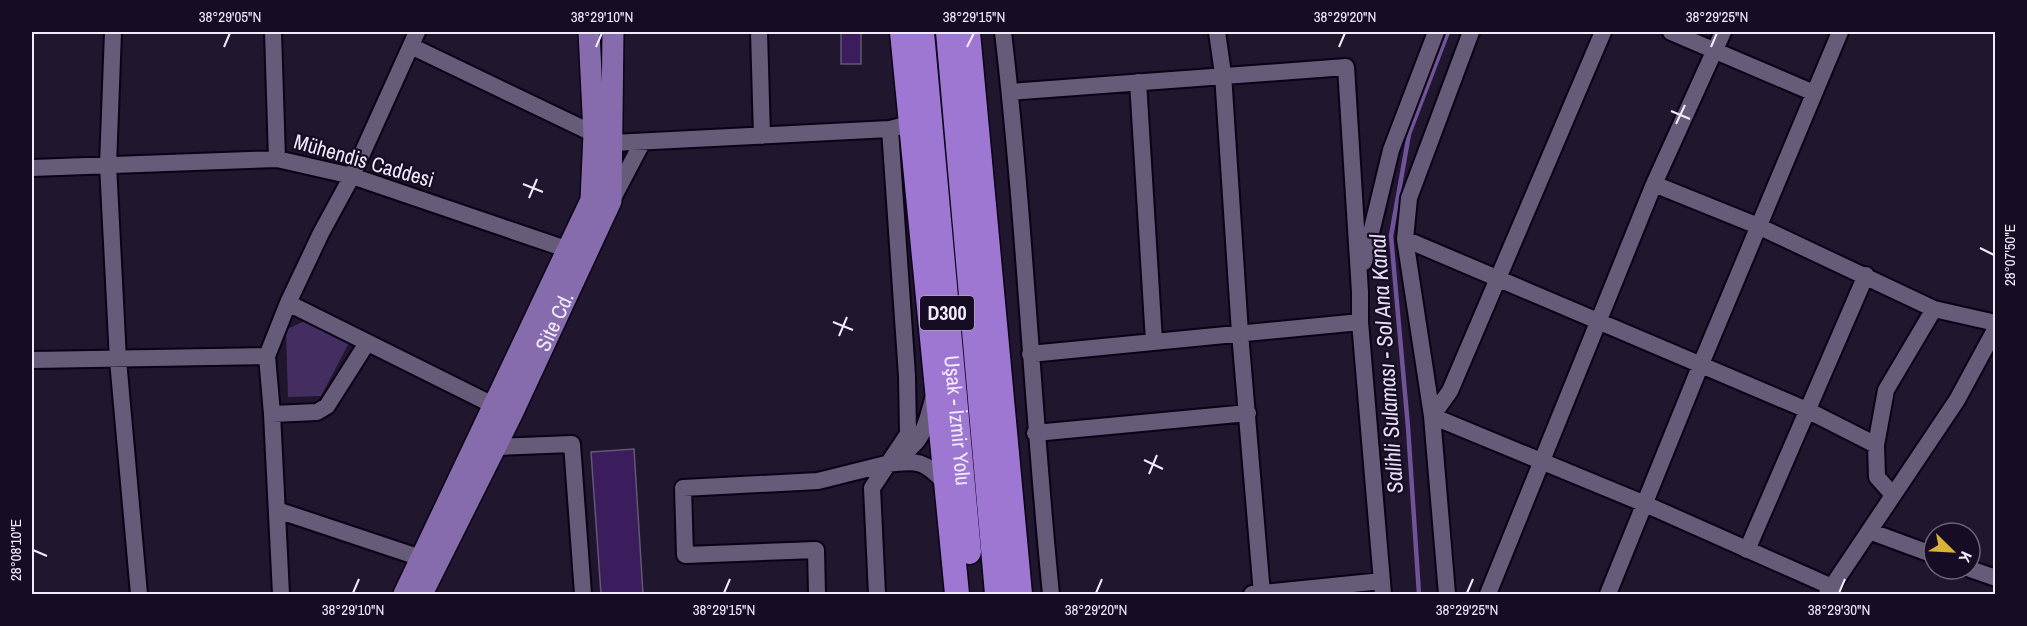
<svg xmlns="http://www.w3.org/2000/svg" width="2027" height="626" font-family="'Archivo Narrow',sans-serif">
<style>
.green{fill:#442e61}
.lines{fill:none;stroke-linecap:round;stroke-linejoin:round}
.stream{stroke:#705399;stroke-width:4.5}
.building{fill:#3b1d5d;stroke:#625774;stroke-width:1.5}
.minor-casing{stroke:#0a0215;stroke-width:20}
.major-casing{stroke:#0a0215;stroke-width:24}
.highway-casing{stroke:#0a0215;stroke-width:27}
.minor{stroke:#665b78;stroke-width:16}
.major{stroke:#876cad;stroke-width:21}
.highway{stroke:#9d77d1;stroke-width:24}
.ticks{fill:none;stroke:#f1ebfc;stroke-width:2}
.labels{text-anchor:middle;stroke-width:4.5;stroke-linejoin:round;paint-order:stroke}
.shield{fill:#160c24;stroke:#afa8bb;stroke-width:1.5}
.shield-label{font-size:20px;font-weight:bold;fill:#f1ebfc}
.street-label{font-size:21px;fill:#f1ebfc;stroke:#160c24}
.water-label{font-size:22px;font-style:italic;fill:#e7e0f4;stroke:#160c24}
.neatline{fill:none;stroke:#f1ebfc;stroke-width:2}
.ticks-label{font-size:15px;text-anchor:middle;fill:#f1ebfc}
</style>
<rect width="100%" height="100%" fill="#20162e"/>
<!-- green -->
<path class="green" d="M304 321 349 343 321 396 288 397 286 330Z"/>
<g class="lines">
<!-- stream -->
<path class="stream" d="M1419 594 1408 427 1391 236 1409 134 1448 32"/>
</g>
<!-- building -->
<path class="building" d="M841 32H861V64H841Z
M634 449 643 594H601L591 452Z"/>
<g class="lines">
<!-- minor casing -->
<g class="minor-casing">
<path id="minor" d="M113 32 108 165 118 360 139 594
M273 32 277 159
M759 32 762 136
M1003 32C1025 219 1032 407 1051 594
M1217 32 1223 74 1240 333 1262 594
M1603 32 1450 391 1432 416 1645 504 1832 587
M1671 32 1814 93
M411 46 613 143 890 129 909 124
M1138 82 1154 341
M1010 92 1346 67 1360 292V322L1383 594
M32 168 277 159 352 176 569 250
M1654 184 1758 226 1934 309 1996 323
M612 200 642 143
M1405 239 1807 410 1876 445
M1364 262 1391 150 1436 32
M288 303 503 410
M1030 354 1360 322
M32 360 267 356
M933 399C923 436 921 445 886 464 918 460 924 460 946 484
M272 414 317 412 327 406 367 343
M1035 433 1248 413
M496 447 572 444 583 594
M1893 495 1877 477 1876 445 1886 390 1934 309
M277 510 421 558
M1869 531 1934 555
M1747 550 1866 275
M1970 569 1996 578
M281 594 272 414 267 356 288 303 321 233 352 176 417 32
M817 594 816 550 685 555 683 488 818 481 886 464
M877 594 872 488 908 434 907 376 890 129
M1252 594 1382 581
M1447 594 1432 416 1405 239 1409 198 1471 32
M1488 594 1654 184 1723 32
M1608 594 1701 364 1840 32
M1827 594 1957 400 1996 328"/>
</g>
<!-- major casing -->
<g class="major-casing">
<g id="major">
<path d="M404 594 591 200 594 134 589 32"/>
<path id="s1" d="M422 594 512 414 611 201 613 32"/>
</g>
</g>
<!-- highway casing -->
<g class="highway-casing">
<g id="highway">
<path d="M902 32 957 594"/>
<path id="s2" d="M922 32 969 552"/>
<path d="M948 32 997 594"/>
<path d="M968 32 1020 594"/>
</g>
</g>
<!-- minor -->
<use href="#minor" class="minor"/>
<!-- major -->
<use href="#major" class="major"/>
<!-- highway -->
<use href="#highway" class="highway"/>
</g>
<!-- ticks -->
<path class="ticks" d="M224 47 230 33M596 47 602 33M967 47 974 33M1339 47 1345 33M1711 47 1717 33M1671 111 1690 119M1676 124 1685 105M523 184 543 192M529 198 537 179M1980 248 1994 255M833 322 853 330M839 336 847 317M1144 460 1163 469M1149 474 1157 455M33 550 47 556M353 593 359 579M724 593 730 579M1096 593 1102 579M1467 593 1473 579M1839 593 1845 579"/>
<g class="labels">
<!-- shield labels -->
<rect class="shield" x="920" y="296" width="54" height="34" rx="4.5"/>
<g class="shield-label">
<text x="947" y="320">D300</text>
</g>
<!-- street labels -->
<g class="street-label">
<text transform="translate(364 161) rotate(16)" y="7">Mühendis Caddesi</text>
<text dy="7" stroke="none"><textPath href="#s1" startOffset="303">Site Cd.</textPath></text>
<text dy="7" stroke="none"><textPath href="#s2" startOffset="390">Uşak - İzmir Yolu</textPath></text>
</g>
<!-- water labels -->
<g class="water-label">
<text transform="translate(1386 364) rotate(-94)" y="8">Salihli Sulaması - Sol Ana Kanal</text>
</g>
</g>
<!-- border -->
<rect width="2027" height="626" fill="none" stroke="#160c24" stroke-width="66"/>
<!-- north arrow -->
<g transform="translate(1952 551) rotate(114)"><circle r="28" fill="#160c24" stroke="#6e657a" stroke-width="1.5"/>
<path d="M0-4.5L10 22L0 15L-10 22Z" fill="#d9b434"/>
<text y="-9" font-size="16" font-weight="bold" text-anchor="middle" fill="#f1ebfc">K</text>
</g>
<rect x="33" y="33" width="1961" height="560" class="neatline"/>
<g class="ticks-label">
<text x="230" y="22">38°29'05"N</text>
<text x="602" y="22">38°29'10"N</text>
<text x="974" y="22">38°29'15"N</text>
<text x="1345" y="22">38°29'20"N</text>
<text x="1717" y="22">38°29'25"N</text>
<text transform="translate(2010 255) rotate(-90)" y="5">28°07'50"E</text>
<text transform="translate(16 550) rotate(-90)" y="5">28°08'10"E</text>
<text x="353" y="615">38°29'10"N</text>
<text x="724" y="615">38°29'15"N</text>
<text x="1096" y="615">38°29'20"N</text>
<text x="1467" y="615">38°29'25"N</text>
<text x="1839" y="615">38°29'30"N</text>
</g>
</svg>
